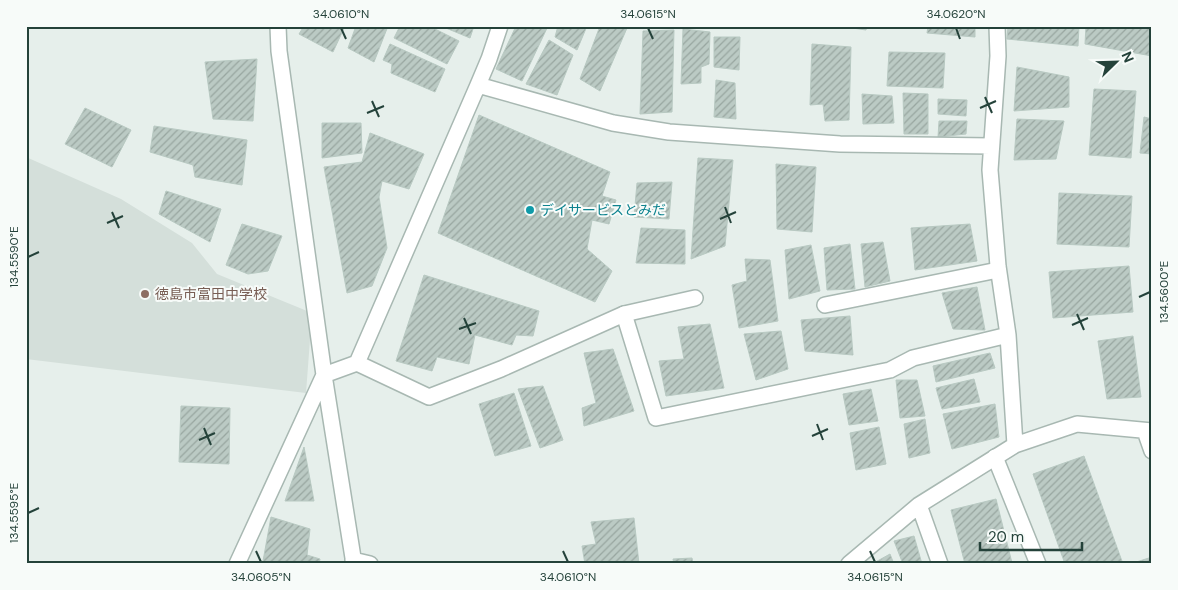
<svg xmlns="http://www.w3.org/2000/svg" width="1178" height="590" font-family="'DM Sans','Noto Sans JP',sans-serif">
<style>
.built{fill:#d4dfda}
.building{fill:url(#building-hatch);stroke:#b8c9c2}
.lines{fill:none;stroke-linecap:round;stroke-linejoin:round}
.lane-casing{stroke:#a8b8b2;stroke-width:18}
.street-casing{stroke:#a8b8b2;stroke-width:18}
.lane{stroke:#fff;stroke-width:15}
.street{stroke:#fff;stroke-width:15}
.ticks{fill:none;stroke:#24423a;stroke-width:2}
.culture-dot{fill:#0f9aa8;stroke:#f7fbf9;stroke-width:2}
.education-dot{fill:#8d6e63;stroke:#f7fbf9;stroke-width:2}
.labels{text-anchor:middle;stroke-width:4;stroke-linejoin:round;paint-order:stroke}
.culture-label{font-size:14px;fill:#0d838f;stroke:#f7fbf9;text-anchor:start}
.education-label{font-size:14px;fill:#785e54;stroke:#f7fbf9;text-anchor:start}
.neatline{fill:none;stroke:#24423a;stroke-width:2}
.ticks-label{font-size:12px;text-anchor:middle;fill:#24423a}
</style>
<defs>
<pattern id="building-hatch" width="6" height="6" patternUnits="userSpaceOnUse" patternTransform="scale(1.25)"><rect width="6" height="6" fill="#bbcac4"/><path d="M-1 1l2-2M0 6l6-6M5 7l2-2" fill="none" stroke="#98a6a0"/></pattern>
</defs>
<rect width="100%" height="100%" fill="#e6efeb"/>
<!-- built -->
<path class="built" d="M26 157 121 199 192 243 217 274 312 313 306 393 26 359Z"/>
<!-- building -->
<path class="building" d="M304 26H345L333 52 299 34Z
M356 26H388L374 62 348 48Z
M400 26 410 27V26H429L459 41 447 64 394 38Z
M441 26H474L470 38Z
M516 26H548L522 81 496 69Z
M558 26H587L577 50 555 37Z
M600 26H623L627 28 600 91 580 79Z
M839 26H867L866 30Z
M928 26H975V37L927 33Z
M1008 26H1079L1078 46 1007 39Z
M1086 26H1152V56L1085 44Z
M683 29 710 32 709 64 701 67V83L681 84Z
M674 30 672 112 640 114 643 31Z
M714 37H740L739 70 714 67Z
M549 40 573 55 557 95 526 84Z
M390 44 445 69 435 92 391 73 392 64 383 60Z
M812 44 851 47 849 120 825 121 823 104 810 105Z
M889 52 945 53 943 88 887 86Z
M257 59 253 121 213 119 205 62Z
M1017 67 1069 77V107L1014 111Z
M716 80 735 83 736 119 714 117Z
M1094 89 1136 91 1131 158 1089 155Z
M903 93 928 94V134H904Z
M862 94 892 96 894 123 863 124Z
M938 99 967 100 966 116 938 114Z
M85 108 131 130 112 167 65 144Z
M479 115 610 172 602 196 616 200 609 224 592 220 587 249 612 271 595 302 438 233Z
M1144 117 1152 119V154L1140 153Z
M1017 119 1064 121 1056 159 1014 160Z
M939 121H967L966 134 938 137Z
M322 123H361L362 153 322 158Z
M154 126 247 140 242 185 195 177 193 165 150 152Z
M370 133 424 154 409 189 382 181 379 197 387 248 372 286 347 293 324 167 362 162Z
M698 158 733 160 725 246 691 259Z
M776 164 816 167 812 232 777 229Z
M672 182 669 219 634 217 637 183Z
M166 191 221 209 210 242 159 214Z
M1059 193 1132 196 1129 247 1057 244Z
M242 224 282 236 268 271 248 274 226 265Z
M970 224 977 261 915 270 911 228Z
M641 228 685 230V264L636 263Z
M883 242 890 281 865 287 861 244Z
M850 244 855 289 827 290 824 248Z
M811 245 820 291 789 299 785 250Z
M745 259 770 260 778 321 739 328 732 285 747 281Z
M1129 266 1133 312 1053 318 1049 272Z
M424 275 539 311 533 336 516 335 512 345 475 335 469 364 437 357 432 371 396 361Z
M977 287 985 330 953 329 942 293Z
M850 316 853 355 805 351 801 320Z
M710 324 724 388 666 396 659 361 684 359 678 327Z
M781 331 788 369 756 380 744 334Z
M1133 336 1141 397 1107 399 1098 341Z
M613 349 634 411 584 426 582 408 596 403 584 353Z
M990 353 995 368 936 382 933 366Z
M974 379 980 402 942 409 936 388Z
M896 380H917L925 416 900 418Z
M543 386 563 440 540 448 518 389Z
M871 389 878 421 849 425 843 394Z
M514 393 531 446 495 456 479 404Z
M995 404 999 437 952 449 943 414Z
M181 406 230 408 229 464 179 462Z
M925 419 930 453 909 458 904 424Z
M879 427 886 464 856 470 850 433Z
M304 447 314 501H285Z
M1084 456 1123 564H1065L1033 474Z
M996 499 1012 563 1007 564H965L951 510Z
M271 517 310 529 307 555 320 559 319 564H270L263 561Z
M634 518 639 564H585L582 546 596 544 591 522Z
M914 536 922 564H903L894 541Z
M890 554 894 564H872Z
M1152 557V564H1130Z
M692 558 693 564H674L673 559Z"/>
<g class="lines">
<!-- lane casing -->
<g class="lane-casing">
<path id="lane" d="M825 305 998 270
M624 314 695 298
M995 457 1038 564"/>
</g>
<!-- street casing -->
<g class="street-casing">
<path id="street" d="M278 26 279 51 324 375 354 564
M997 26 998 56 990 170 998 266 1008 335 1015 445
M478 85 613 123 669 132 840 144 991 146
M357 363 429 397 501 369 624 314 656 418 890 370 913 358 1008 335
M1145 431 1152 451
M919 505 940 564
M353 560 370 564
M237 564 324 375 357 363 478 85 489 59 500 26
M849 564 919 505 1015 445 1077 424 1152 431"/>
</g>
<!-- lane -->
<use href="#lane" class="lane"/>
<!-- street -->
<use href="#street" class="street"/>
</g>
<!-- ticks -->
<path class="ticks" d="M341 28 346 39M648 28 653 39M956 28 960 39M985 97 992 113M372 101 379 117M980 108 996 101M367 113 384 106M725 207 731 223M112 212 119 228M720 219 736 212M107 223 123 216M28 257 39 252M1139 297 1150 292M1077 314 1084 330M464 318 471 334M1072 325 1088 318M459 329 476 323M817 424 823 440M204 428 211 445M812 436 828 429M199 440 215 433M28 513 39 508M256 551 261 562M563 551 568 562M870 551 875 562"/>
<!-- markers -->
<circle class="culture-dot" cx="530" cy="210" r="5"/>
<circle class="education-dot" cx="145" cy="294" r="5"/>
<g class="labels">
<!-- culture labels -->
<g class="culture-label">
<text x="540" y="215">デイサービスとみだ</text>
</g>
<!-- education labels -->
<g class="education-label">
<text x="155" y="299">徳島市富田中学校</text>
</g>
</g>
<!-- border -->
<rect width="1178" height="590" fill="none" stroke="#f7fbf9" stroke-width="55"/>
<!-- north arrow -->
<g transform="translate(1116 62) rotate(67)" stroke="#f7fbf9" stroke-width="4" paint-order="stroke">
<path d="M0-4L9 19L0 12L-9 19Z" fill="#24423a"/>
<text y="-8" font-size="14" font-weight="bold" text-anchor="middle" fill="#24423a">N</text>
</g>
<!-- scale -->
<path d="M980 542v8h102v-8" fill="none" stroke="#24423a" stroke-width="2.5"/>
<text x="988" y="542" font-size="15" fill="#24423a" stroke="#f7fbf9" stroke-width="4" paint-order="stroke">20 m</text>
<rect x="28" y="28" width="1122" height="534" class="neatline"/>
<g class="ticks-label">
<text x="341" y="18">34.0610°N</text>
<text x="648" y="18">34.0615°N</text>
<text x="956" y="18">34.0620°N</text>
<text transform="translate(14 257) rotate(-90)" y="4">134.5590°E</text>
<text transform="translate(1164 292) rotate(-90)" y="4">134.5600°E</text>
<text transform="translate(14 513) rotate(-90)" y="4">134.5595°E</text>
<text x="261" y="581">34.0605°N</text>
<text x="568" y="581">34.0610°N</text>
<text x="875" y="581">34.0615°N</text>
</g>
</svg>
